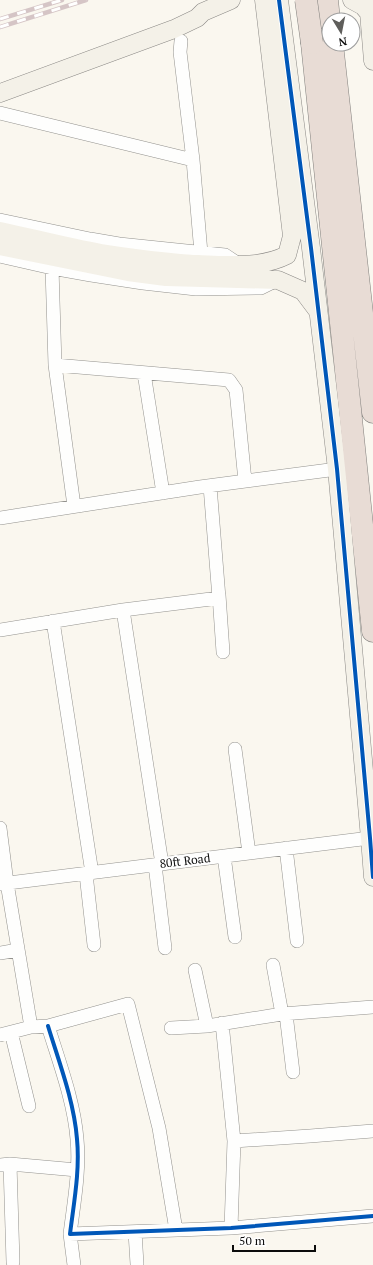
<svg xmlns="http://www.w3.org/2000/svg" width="373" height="1265" font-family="'PT Serif',serif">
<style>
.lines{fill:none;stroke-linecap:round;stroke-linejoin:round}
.street-casing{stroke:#93928e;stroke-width:14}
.secondary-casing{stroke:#8a8885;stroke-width:19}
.highway-casing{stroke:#807f7c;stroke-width:23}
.street{stroke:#fefefd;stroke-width:13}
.secondary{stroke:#f4f1e8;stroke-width:18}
.highway{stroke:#e8dcd5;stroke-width:22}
.rail-casing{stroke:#d5c5c6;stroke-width:4.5}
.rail{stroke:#fff;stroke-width:3;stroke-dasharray:9;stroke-linecap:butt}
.highway-bridge-casing{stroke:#807f7c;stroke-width:23;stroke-linecap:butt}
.highway-bridge{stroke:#e8dcd5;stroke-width:22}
.cycleway-casing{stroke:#fff;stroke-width:6}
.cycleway{stroke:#0057b8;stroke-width:4}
.labels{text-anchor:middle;stroke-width:4;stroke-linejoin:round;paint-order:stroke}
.street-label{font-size:12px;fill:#0c0c0c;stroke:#fff}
</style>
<rect width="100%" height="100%" fill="#faf7ef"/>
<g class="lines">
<!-- street casing -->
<g class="street-casing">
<path id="street" d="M181 41 180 52 193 160 201 253
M0 113 193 160
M0 220 90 239 119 244 225 255 240 265
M0 256 52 268 91 275 143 283 196 289 261 288 271 283
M52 268 55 365 74 506
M55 365 229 380 236 390 245 481
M144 373 163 493
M0 518 200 487 337 469
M219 595 223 652
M123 610 162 864
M53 621 92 873
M0 630 123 610 219 598 210 486
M235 749 249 853
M0 828 7 883 31 1027
M286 848 297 941
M224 856 235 937
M155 865 165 948
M86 874 94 945
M0 884 370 838
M0 953 18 950
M273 965 282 1014
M195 970 207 1026
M286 1014 293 1072
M222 1023 234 1141 231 1228
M48 1026C59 1062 74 1101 77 1139 80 1170 74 1202 70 1234L231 1228 373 1216
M171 1028 207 1026 282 1014 373 1007
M11 1032 29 1106
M0 1035 31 1027 48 1026 128 1004 159 1128 176 1230
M234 1141 310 1136 373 1131
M10 1164 13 1262
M0 1165 10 1164 77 1170
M135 1232 137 1264
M70 1234 74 1265"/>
</g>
<!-- secondary casing -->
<g class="secondary-casing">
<path id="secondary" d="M279 0 311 248 337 469 370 838 373 877
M352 0 363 6 369 13
M368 0 373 61
M0 93 174 29 197 18 203 12 231 0
M0 231C33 238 67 247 101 253 140 259 179 264 219 265 241 265 266 266 287 255L292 236 264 0
M0 246 128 272 166 277 278 280 303 291 318 311"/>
</g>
<!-- highway casing -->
<g class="highway-casing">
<path id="highway" d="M327 0 329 20
M312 43 373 631
M332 44 373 412"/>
</g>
<!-- street -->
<use href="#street" class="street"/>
<!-- secondary -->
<use href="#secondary" class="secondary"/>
<!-- highway -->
<use href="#highway" class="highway"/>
<!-- rail casing -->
<g class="rail-casing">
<path id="rail" d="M0 19 62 0
M0 27 86 0"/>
</g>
<!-- rail -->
<use href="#rail" class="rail"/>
<!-- highway-bridge casing -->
<g class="highway-bridge-casing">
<path id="highway-bridge" d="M306 0 312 43"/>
</g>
<!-- highway-bridge -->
<use href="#highway-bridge" class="highway-bridge"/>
<!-- cycleway casing -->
<g class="cycleway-casing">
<path id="cycleway" d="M279 0 311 248 337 469 370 838 373 877
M48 1026C59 1062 74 1101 77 1139 80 1170 74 1202 70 1234L231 1228 373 1216"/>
</g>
<!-- cycleway -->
<use href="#cycleway" class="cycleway"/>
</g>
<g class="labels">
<!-- street labels -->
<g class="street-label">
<text transform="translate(185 861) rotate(-7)" y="4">80ft Road</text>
</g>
</g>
<!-- north arrow -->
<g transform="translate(341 32) rotate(170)"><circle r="19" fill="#ffffff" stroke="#9e9e9e"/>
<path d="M0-3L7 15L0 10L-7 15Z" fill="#5f5e5b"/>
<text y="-6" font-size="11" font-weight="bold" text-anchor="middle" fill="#0c0c0c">N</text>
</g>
<!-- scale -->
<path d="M233 1245v6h82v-6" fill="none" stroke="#0c0c0c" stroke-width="2"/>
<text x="239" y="1245" font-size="12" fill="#0c0c0c" stroke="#ffffff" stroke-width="3" paint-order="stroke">50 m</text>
</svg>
